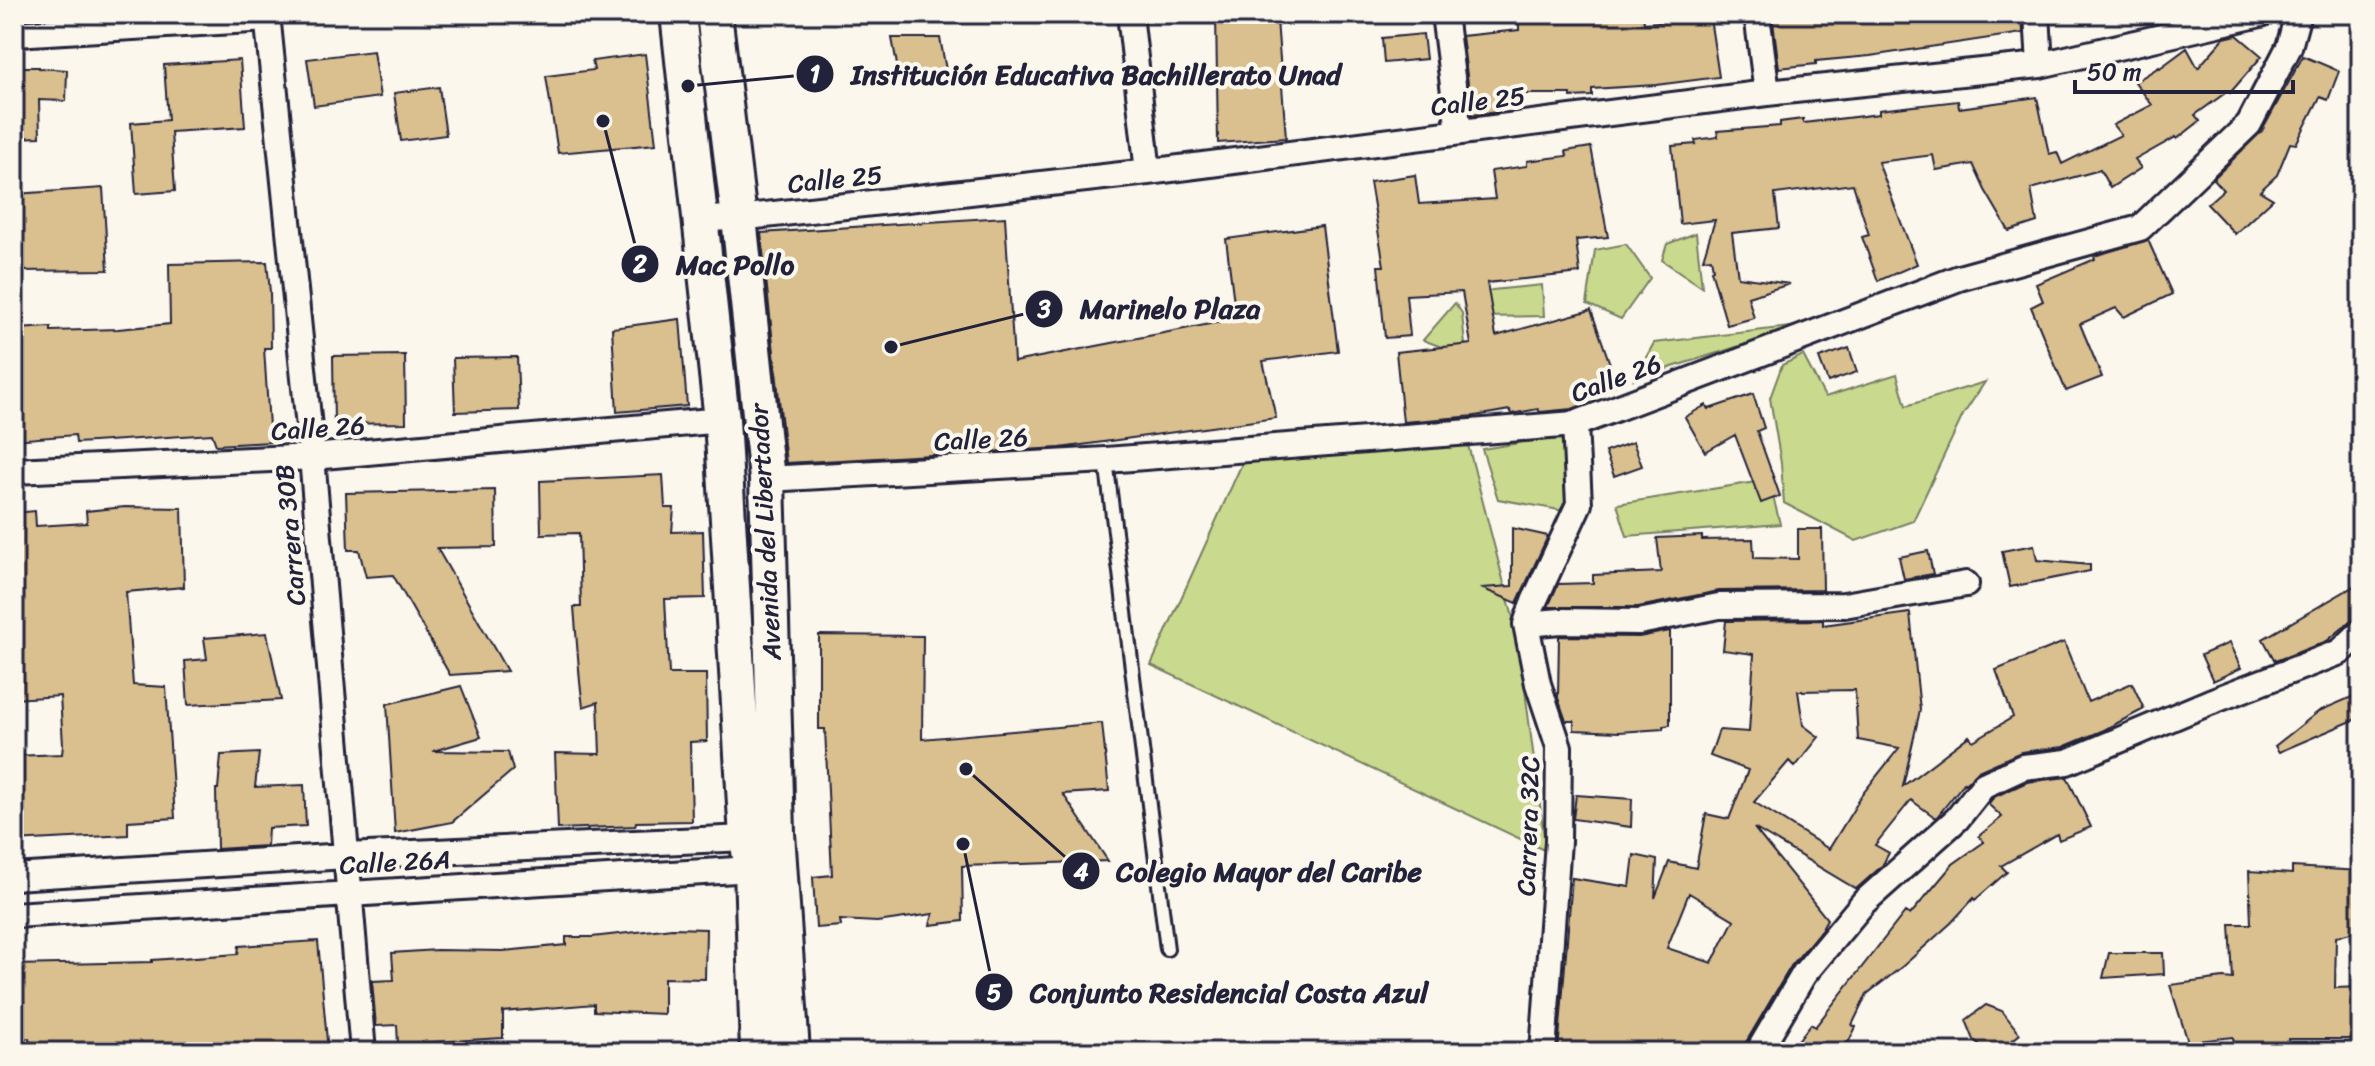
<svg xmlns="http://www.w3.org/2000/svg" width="2375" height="1066" font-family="Sriracha,sans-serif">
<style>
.green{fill:#c9d98d;stroke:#767e64;stroke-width:2}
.building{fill:#dabf8f;stroke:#22223b;stroke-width:2;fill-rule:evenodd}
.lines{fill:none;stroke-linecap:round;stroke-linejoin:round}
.lane-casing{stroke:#22223b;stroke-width:18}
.street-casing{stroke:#22223b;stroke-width:30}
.secondary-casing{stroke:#22223b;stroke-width:40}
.lane{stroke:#fbf7ec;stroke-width:12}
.street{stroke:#fbf7ec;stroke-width:24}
.secondary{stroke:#fbf7ec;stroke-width:34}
.labels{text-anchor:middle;stroke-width:8;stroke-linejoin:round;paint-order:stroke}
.street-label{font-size:26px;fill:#22223b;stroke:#fbf7ec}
.leader{fill:none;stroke:#22223b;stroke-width:3}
.callout-dot{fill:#22223b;stroke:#fbf7ec;stroke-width:3}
.mark-label{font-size:24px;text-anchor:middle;font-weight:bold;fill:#fff}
.callout-label{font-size:28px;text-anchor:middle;font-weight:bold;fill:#22223b;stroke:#fbf7ec;stroke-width:8;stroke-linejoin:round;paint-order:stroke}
</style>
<rect width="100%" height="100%" fill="#fbf7ec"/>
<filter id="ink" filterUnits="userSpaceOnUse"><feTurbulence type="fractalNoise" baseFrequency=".0125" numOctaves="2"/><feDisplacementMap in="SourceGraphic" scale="16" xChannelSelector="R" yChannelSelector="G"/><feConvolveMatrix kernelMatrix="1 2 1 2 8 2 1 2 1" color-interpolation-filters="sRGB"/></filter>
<g filter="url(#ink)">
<!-- green -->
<path class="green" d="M1696 233 1702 287 1662 260 1667 244Z
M1626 244 1650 278 1621 319 1587 304 1595 250Z
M1542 285 1544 316 1476 317 1470 296 1492 290Z
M1455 303 1462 313 1466 356 1423 340Z
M1807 325 1634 379 1654 343Z
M1803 355 1825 397 1897 374 1906 406 1985 382 1963 415 1913 521 1856 541 1784 503 1781 463 1770 398 1782 365Z
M1564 436 1565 511 1498 499 1482 449Z
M1468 445 1518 637 1546 851 1151 665 1244 459Z
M1769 480 1780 524 1627 536 1617 504Z"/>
<!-- building -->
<path class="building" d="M1216 14 1277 20 1286 138 1218 143Z
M1519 14H1643L1644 23 1710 18 1719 77 1656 85 1592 89V96L1571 97V94H1497L1499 112 1472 115 1462 36 1519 30Z
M1772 14H2022L2023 33 1870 56 1816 61V64L1779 68Z
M1423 34 1426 59 1384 63 1382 38Z
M2237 35 2262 56 2230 93 2228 91 2195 115 2200 121 2177 139 2176 137 2135 160 2141 168 2110 188 2100 170 2031 189 2037 222 2009 231 1985 190 1973 164 1936 170 1933 155 1878 162 1917 264 1878 281 1862 237 1869 235 1853 184 1775 194 1779 228 1732 233 1738 277 1790 284 1748 297 1754 318 1727 325 1711 270 1713 269 1711 258 1703 259 1715 220 1680 224 1672 146 1696 144 1695 140 1718 137 1717 131 1780 126V122L1803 119V123L1879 114V110L1958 101 1959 108 2037 97 2049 154 2057 152 2062 164 2121 135 2113 125 2152 105 2135 82 2159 67 2160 68 2187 48 2198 68 2224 38Z
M892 38H940L947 75 900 81Z
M373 51 380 97 314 106 307 59Z
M645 54 656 144 558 153 546 76 594 70 592 61Z
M2303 56 2339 71 2328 100 2320 97 2296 144 2290 143 2277 175 2260 191 2273 199 2235 234 2207 204 2223 190 2213 179 2262 131Z
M240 60 245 127 171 132 175 191 136 194 131 123 168 120 164 65Z
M15 67H39V68L67 70 66 101 39 100 40 137 16 138Z
M439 87 446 135 401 141 394 93Z
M1591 147 1608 237 1576 240 1580 273 1487 283 1496 336 1591 310 1617 384 1584 401 1585 404 1572 409 1540 412 1538 409 1511 414 1510 410 1475 416 1403 422 1396 352 1471 344 1462 292 1406 295 1410 336 1385 338 1378 266H1384L1370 182 1415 175 1419 204 1495 199 1491 171 1527 166V161L1567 156 1566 151Z
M103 188 108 270 17 271 15 194Z
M1005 217 1014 362 1236 319 1226 239 1322 226 1338 351 1263 361 1276 418 1060 448 786 463 761 233Z
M2148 240 2172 294 2124 317 2116 308 2080 324 2102 377 2066 391 2031 307 2043 301 2036 284 2095 259 2094 256Z
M267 262 270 292 271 348H264L270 442 216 445 212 434 93 442 76 443 75 435 14 440V359H21L17 329 51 327V331L118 329 170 324 169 264Z
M680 319 687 406 617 412 612 328Z
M1849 348 1857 372 1828 382 1819 358Z
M405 355 406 423 334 424 333 356Z
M517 357 519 410 455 412 453 358Z
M1753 394 1764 428 1757 431 1780 496 1761 503 1735 435 1705 452 1685 417 1706 405 1709 409Z
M1633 442 1642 466 1614 476 1605 452Z
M663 475 665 508H674L672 532 703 531 705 598 665 599 669 674H706L707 741 690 742 692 821 636 822 635 826 558 829 555 753 600 754 598 702 583 707 580 682 574 607H581L579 533 541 534 540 481Z
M495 490 496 547 437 548 507 671 450 675 393 575 366 577 359 550H348L346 493Z
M125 507 182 508 184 587 126 592 133 685 166 687 175 818 128 821V835L14 841V756L62 754 63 745 60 696 14 699V513L35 511 36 526 87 523 86 511Z
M1512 528 1548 536 1517 603 1481 588 1512 586Z
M1798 529H1822L1823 590 1719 591 1638 607H1548L1558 584 1593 583V575L1661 572 1657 538 1702 536V540L1753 539 1754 558 1798 559Z
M2034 545 2037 560 2090 565V571L2010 587 2002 551Z
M1928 551 1933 574 1904 579 1899 557Z
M2361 582V615L2359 617 2351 621 2327 641 2275 661 2263 639Z
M1910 613 1920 710 1903 786 1969 736 1973 741 2013 717 1996 670 2064 642 2088 702 2132 683 2144 709 2104 730 2063 747 2021 752 1978 771 1965 784 1964 783 1936 818 1911 800 1875 845 1889 853 1882 866 1856 889 1754 828 1827 919 1821 930 1791 966 1745 1044 1743 1052H1558L1572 878 1630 887 1634 855 1657 860 1655 898 1669 862 1696 868 1706 814 1729 819 1748 770 1710 756 1719 730 1749 732 1754 654 1723 650 1726 621 1823 620V625ZM1855 690 1858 740 1899 748 1857 801 1858 802 1829 849 1754 802 1789 761 1795 767 1819 737 1803 725 1798 691ZM1689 893 1734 920 1712 963 1667 948Z
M1670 631V725L1663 726V729L1619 732 1574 730V721H1566L1558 698 1559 636 1639 637Z
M267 633 281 700 188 705 185 661 207 659 204 638Z
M819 635 923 636 922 739 1102 723 1109 791 1063 794 1108 861 962 866 963 921 930 925 933 914 877 922 840 920 841 926 816 928 813 877 832 875 825 729H819Z
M2229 643 2241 668 2213 681 2201 655Z
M461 686 481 737 433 751 508 752 513 770 452 822 395 833 387 704Z
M2361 693V717L2279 752 2275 746 2319 711Z
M259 753 255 787 304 785 306 826 268 828 267 846 217 849 216 789H218L221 755Z
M2067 777 2091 827 2059 840 2057 834 2001 866 2007 872 1975 900 1974 898 1951 923 1903 966 1867 994 1852 1025 1856 1027 1846 1047 1853 1052H1789L1811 1024 1815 1027 1905 912 1910 915 1953 864 1984 842 1979 836 2002 817 1988 804 1994 797 2027 782Z
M1576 795 1632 799 1631 827 1573 819Z
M2292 867 2361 871V930L2336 937 2335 988 2361 987V1039H2289L2287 1050 2234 1044 2233 1037 2188 1042 2170 985 2223 978 2233 979 2230 924H2251L2249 871 2292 874Z
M672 928 706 929 705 979 664 978V1014L594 1011V1004L503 1012V1038L398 1044 397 1025 376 1026 372 981 394 980 392 953 437 950 503 951 566 945V937H592Z
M318 941 328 1052H157V1045L30 1046 29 1038 14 1040V965L152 962V960L238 954 239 946Z
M2109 953H2163L2164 974 2103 978Z
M1986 1005 2002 1011 2020 1034 1998 1052H1988L1974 1040 1966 1020Z"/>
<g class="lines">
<!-- lane casing -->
<g class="lane-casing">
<path id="lane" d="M1106 460 1167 949"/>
</g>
<!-- street casing -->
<g class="street-casing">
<path id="street" d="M267 14 312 457 363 1052
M1130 14 1148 172
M1444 14 1459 132
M1757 14 1767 93
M2037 14 2040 65
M14 34 267 19
M699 219 739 218 1148 172 1767 93 2040 65 2261 14
M14 471 312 457 722 420
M767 479 1106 460 1575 424 1959 278 2140 228 2249 124 2289 47 2298 14
M1526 624 1561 621 1639 622 1719 606 1844 605 1966 584
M14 877 346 856 747 838 763 835
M14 915 752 869 765 864
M1543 1052 1558 841 1559 747 1538 684 1526 624 1532 606 1579 504 1575 424
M1758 1052 1804 974 1864 902 1957 819 1984 785 2023 767 2067 762 2210 702 2340 652 2361 632"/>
</g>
<!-- secondary casing -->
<g class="secondary-casing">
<path id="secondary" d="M678 14 722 420 747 838 752 869 758 1052
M714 14 739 218 767 479 777 833 792 1052"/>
</g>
<!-- lane -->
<use href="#lane" class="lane"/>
<!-- street -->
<use href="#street" class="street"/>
<!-- secondary -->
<use href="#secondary" class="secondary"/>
</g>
</g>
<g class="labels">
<!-- street labels -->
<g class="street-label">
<text transform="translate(1478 101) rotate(-7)" y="9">Calle 25</text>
<text transform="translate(835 179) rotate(-6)" y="9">Calle 25</text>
<text transform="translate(1616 378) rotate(-20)" y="9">Calle 26</text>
<text transform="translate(318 428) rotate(-4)" y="9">Calle 26</text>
<text transform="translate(981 439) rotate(-3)" y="9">Calle 26</text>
<text transform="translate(765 532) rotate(-93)" y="9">Avenida del Libertador</text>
<text transform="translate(290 535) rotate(-95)" y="9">Carrera 30B</text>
<text transform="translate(1528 826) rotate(-88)" y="9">Carrera 32C</text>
<text transform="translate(395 862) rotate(-3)" y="9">Calle 26A</text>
</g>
</g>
<!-- callouts -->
<path class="leader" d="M688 86L815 74M603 121L640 264M891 347L1044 309M966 769L1081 871M963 844L994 992"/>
<g class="callout-dot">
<circle cx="688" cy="86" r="8"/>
<circle cx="603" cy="121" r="8"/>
<circle cx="891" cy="347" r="8"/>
<circle cx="966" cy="769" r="8"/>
<circle cx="963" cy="844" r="8"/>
<circle cx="815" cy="74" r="20"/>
<circle cx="640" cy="264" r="20"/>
<circle cx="1044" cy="309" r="20"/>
<circle cx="1081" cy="871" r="20"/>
<circle cx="994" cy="992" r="20"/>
</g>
<g class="mark-label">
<text x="815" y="82">1</text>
<text x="640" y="272">2</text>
<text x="1044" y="317">3</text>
<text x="1081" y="880">4</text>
<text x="994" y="1001">5</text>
</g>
<g class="callout-label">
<text x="1096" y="84">Institución Educativa Bachillerato Unad</text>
<text x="735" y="274">Mac Pollo</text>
<text x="1170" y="318">Marinelo Plaza</text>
<text x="1269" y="881">Colegio Mayor del Caribe</text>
<text x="1229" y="1002">Conjunto Residencial Costa Azul</text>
</g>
<!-- margin -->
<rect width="2375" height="1066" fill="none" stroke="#fbf7ec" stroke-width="48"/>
<rect x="24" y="24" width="2327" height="1018" fill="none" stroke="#22223b" stroke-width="3" filter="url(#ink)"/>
<!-- scale -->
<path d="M2075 80v12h218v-12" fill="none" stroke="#22223b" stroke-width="4"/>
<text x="2087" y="80" font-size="24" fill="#22223b" stroke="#fbf7ec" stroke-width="6" paint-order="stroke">50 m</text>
</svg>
